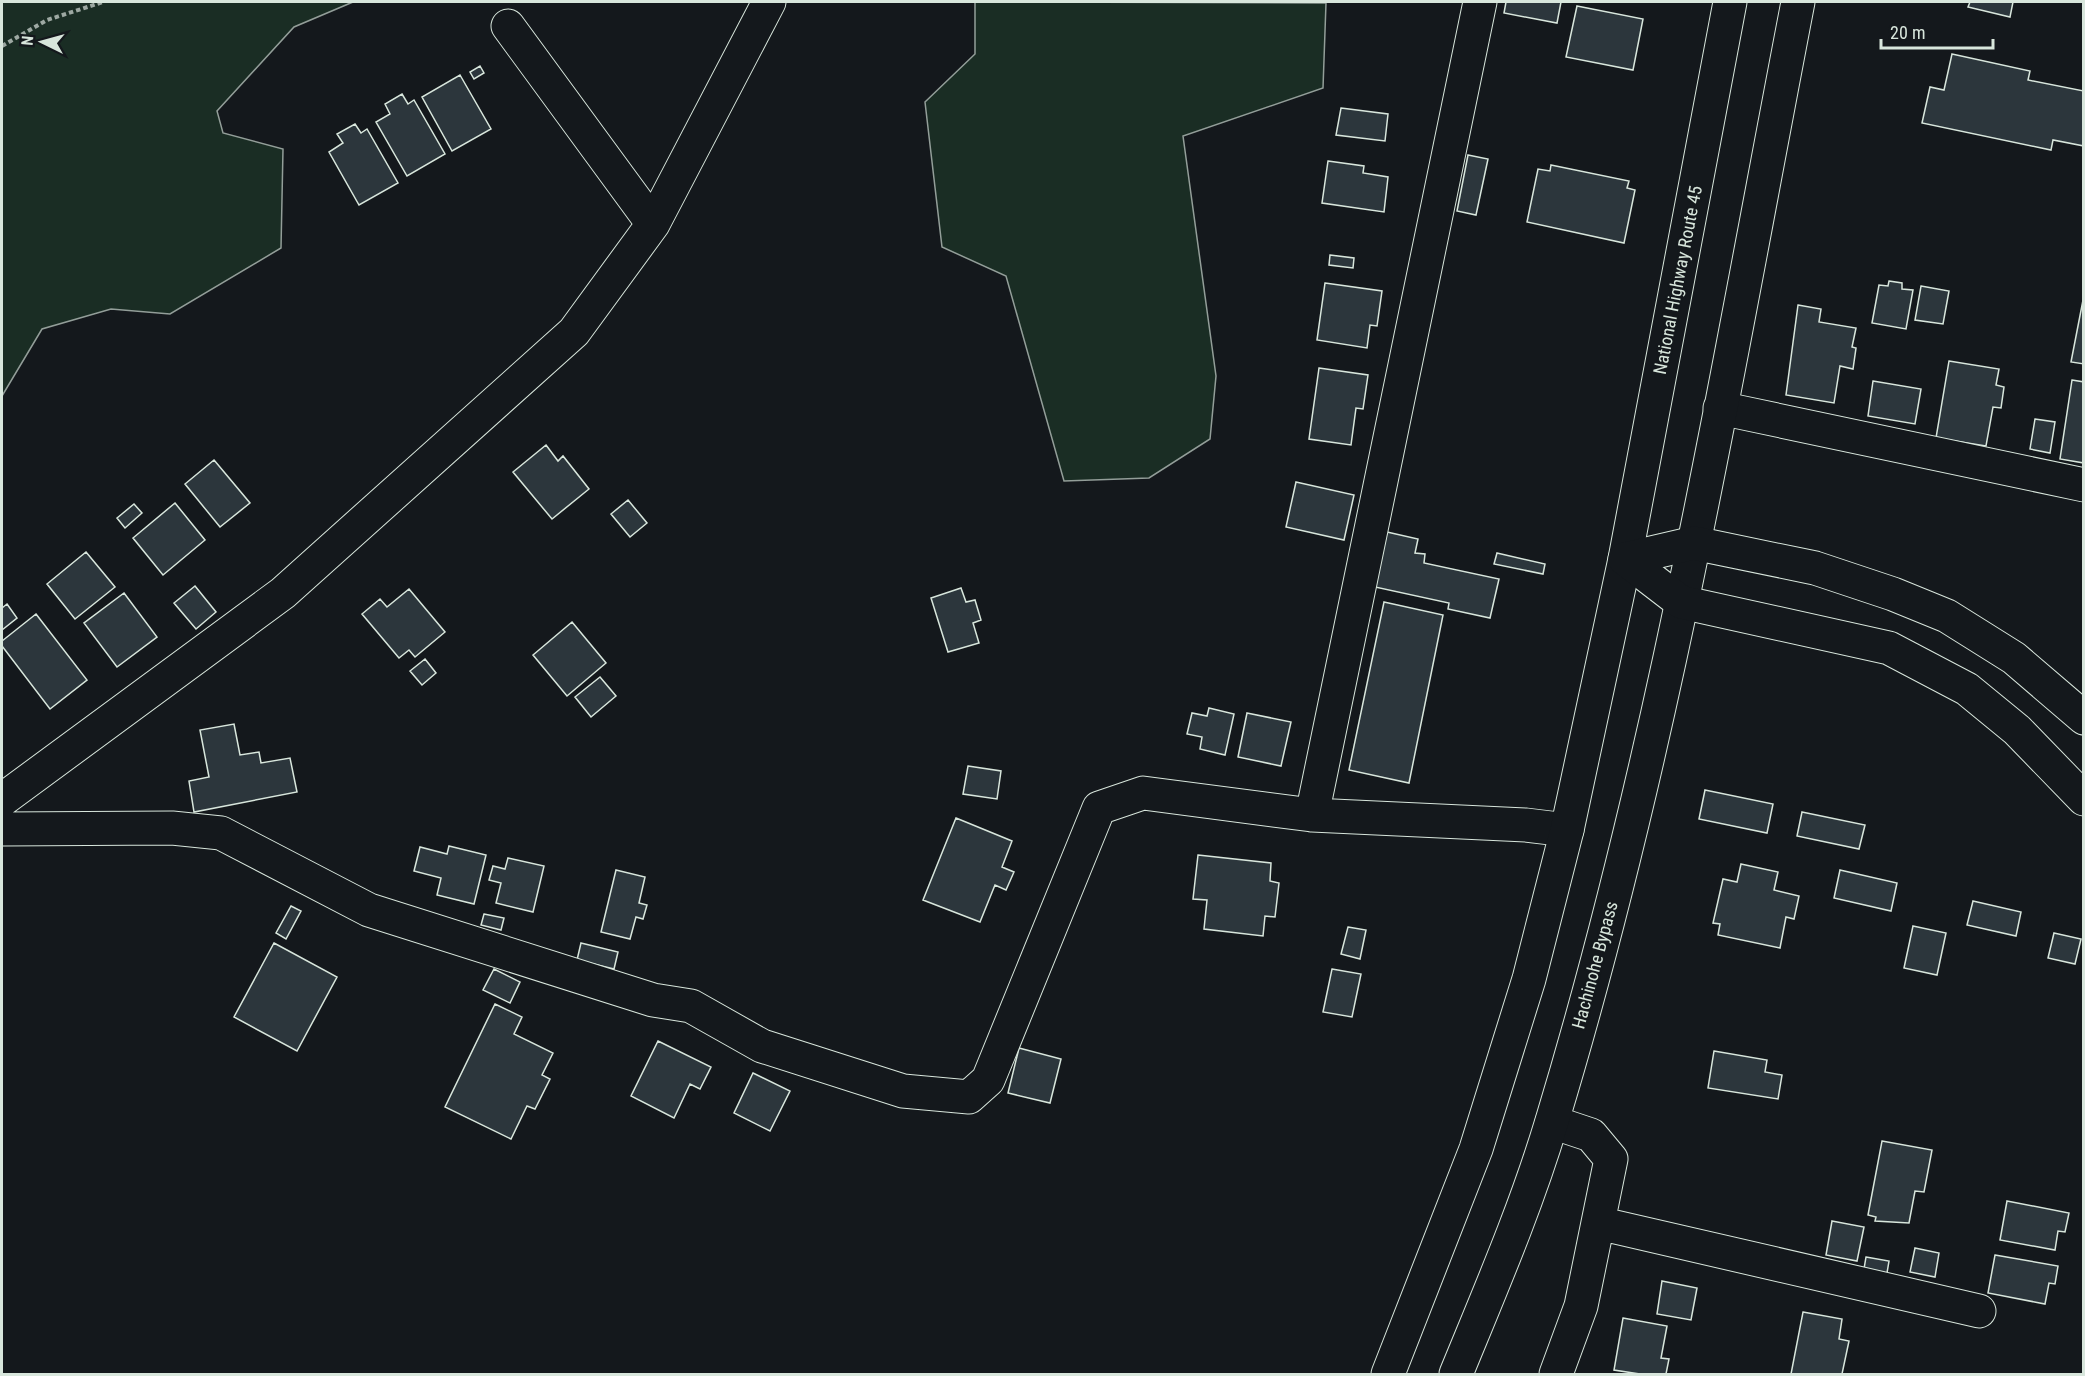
<svg xmlns="http://www.w3.org/2000/svg" width="2085" height="1376" font-family="'Roboto Condensed',sans-serif">
<style>
.green{fill:#1a2d24;stroke:#939e99;stroke-width:1.5}
.building{fill:#2c363c;stroke:#d8e6dc;stroke-width:1.5}
.lines{fill:none;stroke-linecap:round;stroke-linejoin:round}
.minor-casing{stroke:#d8e6dc;stroke-width:35}
.trunk-casing{stroke:#d8e6dc;stroke-width:35}
.motorway-casing{stroke:#d8e6dc;stroke-width:35}
.path{stroke:#9da8a2;stroke-width:4;stroke-dasharray:4.5 3;stroke-linecap:butt}
.minor{stroke:#14181c;stroke-width:33}
.trunk{stroke:#14181c;stroke-width:33}
.motorway{stroke:#14181c;stroke-width:33}
.labels{text-anchor:middle;stroke-width:4.5;stroke-linejoin:round;paint-order:stroke}
.street-label{font-size:18px;fill:#d8e6dc;stroke:#14181c}
</style>
<rect width="100%" height="100%" fill="#14181c"/>
<!-- green -->
<path class="green" d="M2 2H353L294 27 217 111 223 133 283 149 281 248 170 314 111 309 42 329 2 396Z
M975 2 1326 3 1323 88 1183 136 1216 376 1210 439 1149 478 1064 481 1006 276 942 247 925 102 975 54Z"/>
<!-- building -->
<path class="building" d="M1506 2H1561L1557 23 1504 13Z
M1970 2H2013L2010 17 1968 7Z
M1577 6 1643 19 1633 70 1566 57Z
M1952 54 2030 71 2028 80 2084 91V146L2053 140 2051 150 1922 123 1930 87 1944 90Z
M480 66 484 73 474 79 470 72Z
M460 75 491 129 452 151 422 97Z
M402 94 408 104 414 100 445 154 407 176 376 122 390 114 385 104Z
M1341 108 1388 114 1385 141 1336 135Z
M355 124 361 133 367 129 398 183 359 205 329 152 343 143 337 134Z
M1468 155 1488 159 1476 215 1457 211Z
M1328 161 1364 166 1363 173 1388 177 1384 212 1322 203Z
M1551 165 1629 181 1627 188 1635 190 1624 243 1527 222 1538 169 1550 171Z
M1330 255 1354 258 1353 268 1329 265Z
M1889 281 1902 283V289L1913 290 1906 329 1872 323 1879 285 1888 286Z
M1325 283 1382 291 1377 326 1370 325 1367 348 1317 340Z
M1921 286 1949 291 1943 324 1915 320Z
M2084 295V364L2071 362Z
M1798 305 1821 309 1819 322 1856 328 1852 347 1856 348 1853 369 1840 366 1834 403 1786 395Z
M1949 361 1999 369 1996 385 2004 387 2001 408 1993 407 1986 446 1936 438Z
M1319 368 1368 375 1363 409 1356 408 1351 445 1309 439Z
M2072 380 2084 382V463L2060 459Z
M1873 381 1921 389 1915 424 1868 416Z
M2035 419 2055 422 2050 453 2030 449Z
M546 445 558 461 563 456 589 489 552 519 513 472Z
M214 460 250 503 220 527 185 484Z
M1296 482 1354 495 1344 540 1286 527Z
M628 500 647 523 630 537 611 514Z
M175 503 205 540 163 575 133 538Z
M134 504 142 513 125 528 117 518Z
M1387 532 1418 539 1415 553 1425 554 1424 563 1499 579 1490 618 1448 609 1449 603 1375 587Z
M86 552 115 587 75 619 47 584Z
M1497 553 1545 564 1543 574 1494 564Z
M195 586 216 612 196 629 174 603Z
M961 588 966 602 975 600 981 620 973 623 979 643 948 652 931 598Z
M409 589 445 632 415 657 409 650 399 658 362 614 380 599 387 607Z
M124 593 157 637 117 667 84 623Z
M1384 602 1443 615 1409 783 1349 770Z
M7 604 17 618 2 630V608Z
M36 614 87 680 50 709 2 646V641Z
M572 622 606 663 567 696 533 655Z
M425 659 436 673 422 685 410 671Z
M600 677 616 696 591 717 575 697Z
M1209 708 1234 714 1225 755 1200 749 1202 737 1187 734 1192 713 1207 716Z
M1247 713 1291 722 1281 766 1238 757Z
M234 724 240 755 259 752 261 763 290 758 297 792 194 812 189 781 209 777 200 730Z
M968 766 1001 771 997 799 963 794Z
M1705 790 1773 804 1767 833 1699 819Z
M1802 812 1865 825 1859 849 1797 836Z
M956 818 1012 841 1002 867 1014 872 1006 890 995 885 980 922 923 900Z
M449 846 486 855 474 904 437 895 441 878 414 871 420 847 447 854Z
M1198 855 1271 863 1270 881 1279 883 1275 917 1265 916 1263 936 1204 929 1207 900 1193 899Z
M508 858 544 866 533 912 496 903 501 883 489 880 493 866 505 869Z
M1741 864 1778 872 1774 890 1799 896 1794 919 1786 917 1780 948 1718 935 1720 924 1713 923 1723 879 1737 882Z
M616 870 645 877 639 903 647 905 643 919 636 917 630 939 601 932Z
M1840 870 1897 883 1891 911 1834 898Z
M1973 901 2021 912 2016 936 1967 925Z
M291 906 301 911 286 939 276 933Z
M484 914 504 918 501 930 481 925Z
M1913 926 1946 933 1937 975 1904 968Z
M1348 927 1366 930 1360 959 1341 954Z
M2054 933 2081 939 2075 964 2048 958Z
M274 943 337 977 297 1051 234 1017Z
M581 943 618 952 614 969 577 960Z
M494 969 520 982 510 1003 483 990Z
M1332 969 1361 974 1352 1017 1323 1012Z
M495 1004 522 1017 514 1034 553 1053 542 1075 550 1079 535 1109 527 1106 511 1139 445 1107Z
M658 1041 711 1067 700 1089 690 1084 674 1118 631 1096Z
M1019 1048 1061 1059 1050 1103 1008 1093Z
M1714 1051 1767 1060 1765 1072 1782 1075 1778 1099 1708 1088Z
M753 1073 790 1091 770 1131 734 1113Z
M1882 1141 1932 1150 1924 1192 1915 1191 1909 1223 1875 1221 1876 1217 1868 1215Z
M2007 1201 2069 1213 2065 1232 2058 1231 2055 1250 2000 1240Z
M1832 1221 1864 1227 1857 1261 1826 1255Z
M1915 1248 1939 1253 1935 1277 1910 1272Z
M1995 1255 2058 1266 2055 1284 2049 1283 2045 1304 1988 1293Z
M1866 1257 1889 1261 1887 1273 1864 1269Z
M1662 1281 1697 1288 1691 1320 1657 1314Z
M1803 1312 1842 1319 1839 1339 1849 1341 1842 1374H1791Z
M1623 1318 1667 1326 1661 1358 1669 1359 1666 1374H1640L1614 1370Z"/>
<g class="lines">
<!-- minor casing -->
<g class="minor-casing">
<path id="minor" d="M508 26 653 224
M1720 408 2084 485
M2 800 283 593 574 332 653 224 769 2
M1312 815 1480 2
M2 829 172 828 221 833 369 910 653 1000 691 1006 762 1046 903 1091 969 1097 988 1080 1099 808 1143 793 1312 815 1526 825 1567 830
M1552 1122 1591 1135 1611 1159 1581 1306 1556 1374
M1598 1223 1979 1311"/>
</g>
<!-- trunk casing -->
<g class="trunk-casing">
<path id="trunk" d="M1388 1374 1476 1149 1529 979 1567 830 1625 559 1730 2
M1456 1374C1490 1291 1526 1208 1552 1121 1663 755 1726 376 1798 2"/>
</g>
<!-- motorway casing -->
<g class="motorway-casing">
<path id="motorway" d="M1625 559 1681 602 1889 648 1967 689 2017 730 2084 799
M1625 559 1694 543 1815 568 1893 594 1947 616 2014 658 2084 718"/>
</g>
<!-- path -->
<path class="path" d="M2 46 47 20 103 2"/>
<!-- minor -->
<use href="#minor" class="minor"/>
<!-- trunk -->
<use href="#trunk" class="trunk"/>
<!-- motorway -->
<use href="#motorway" class="motorway"/>
</g>
<g class="labels">
<!-- street labels -->
<g class="street-label">
<text transform="translate(1678 280) rotate(-79)" y="6">National Highway Route 45</text>
<text transform="translate(1595 965) rotate(-75)" y="6">Hachinohe Bypass</text>
</g>
</g>
<!-- border -->
<rect width="2085" height="1376" fill="none" stroke="#d8e6dc" stroke-width="6"/>
<!-- north arrow -->
<g transform="translate(42 42) rotate(275)" stroke="#14181c" stroke-width="4.5" paint-order="stroke">
<path d="M0-4.5L10 22L0 15L-10 22Z" fill="#d8e6dc"/>
<text y="-9" font-size="16" font-weight="bold" text-anchor="middle" fill="#d8e6dc">N</text>
</g>
<!-- scale -->
<path d="M1881 39v9h112v-9" fill="none" stroke="#d8e6dc" stroke-width="3"/>
<text x="1890" y="39" font-size="18" fill="#d8e6dc" stroke="#14181c" stroke-width="4.5" paint-order="stroke">20 m</text>
</svg>
